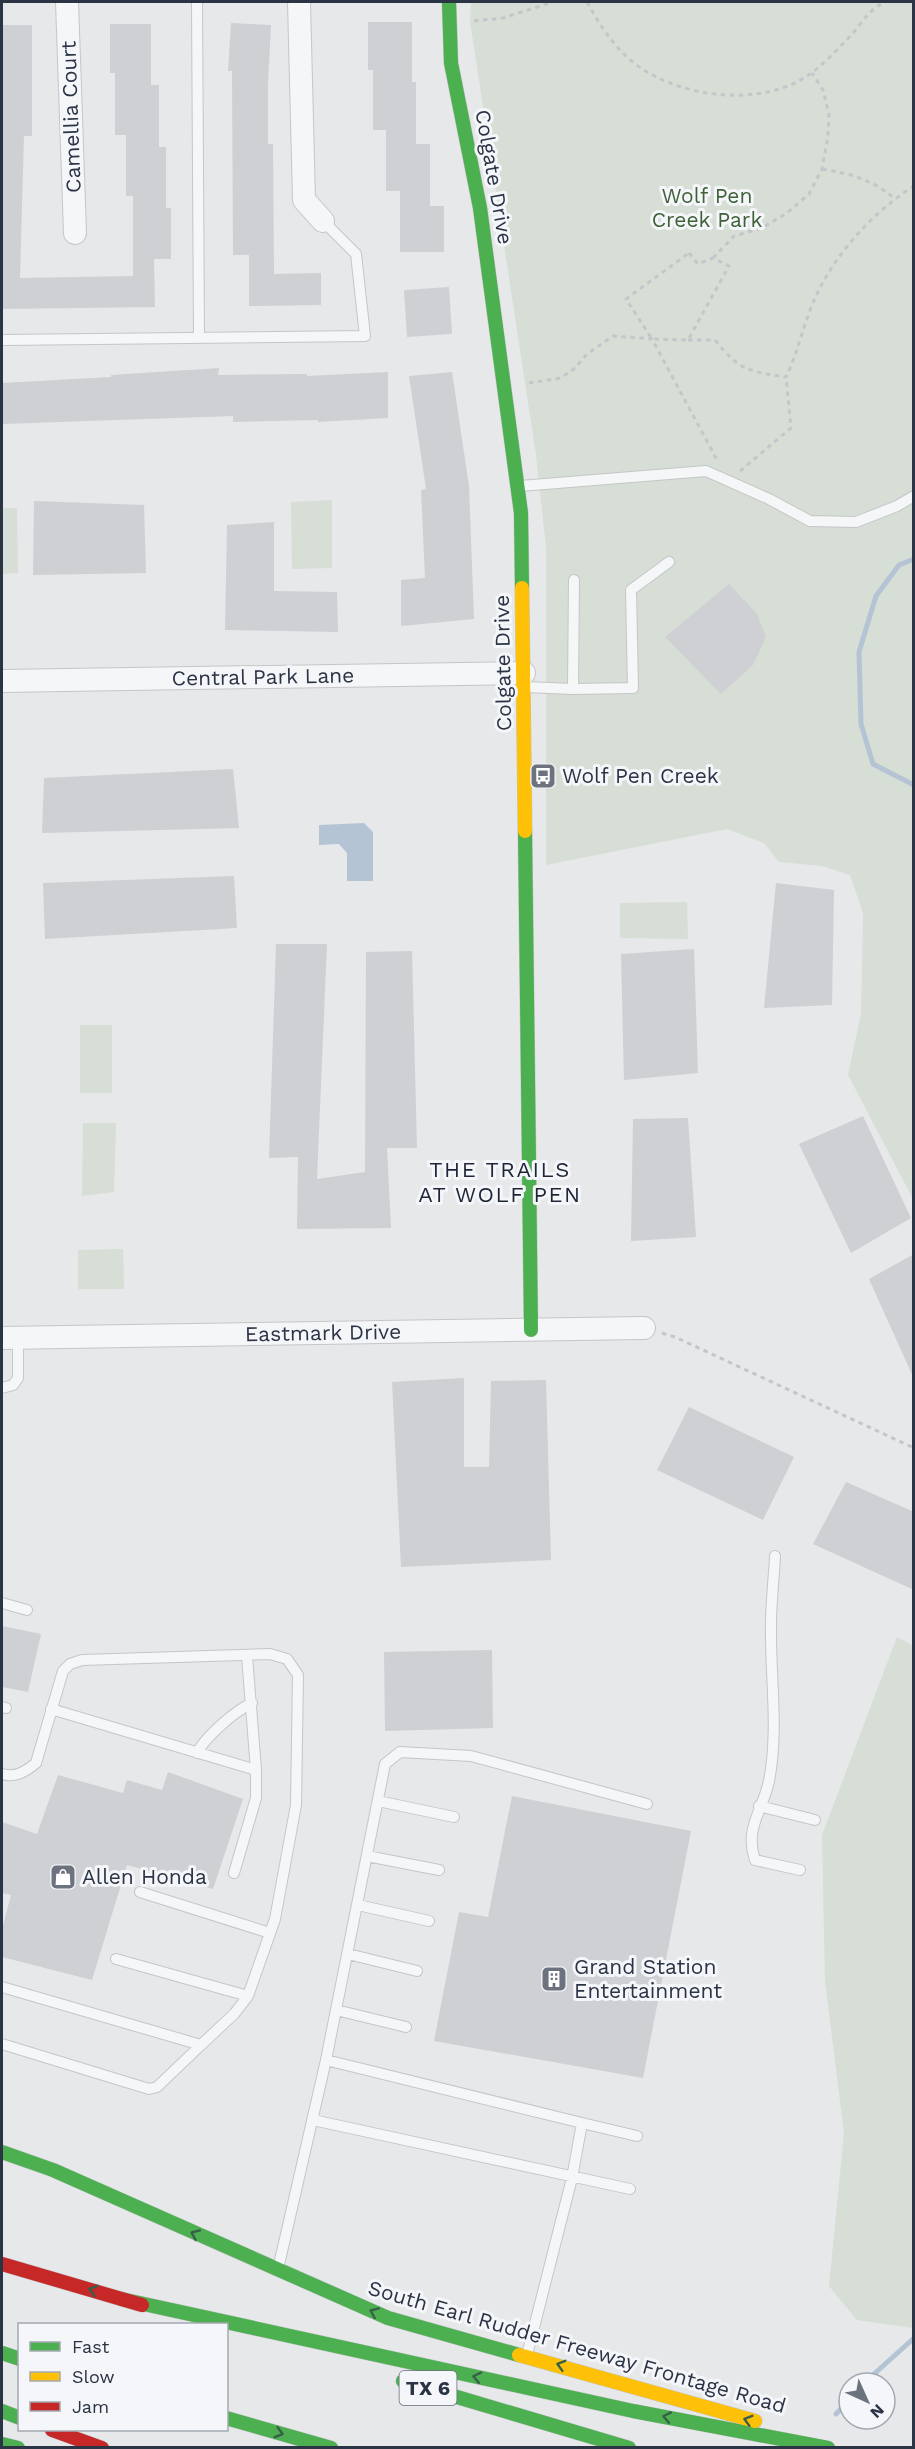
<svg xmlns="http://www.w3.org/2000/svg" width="915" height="2449" font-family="'Work Sans',sans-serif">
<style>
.green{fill:#d6ded6}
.water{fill:#b4c4d5}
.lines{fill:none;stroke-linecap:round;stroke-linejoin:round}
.stream{stroke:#b4c4d5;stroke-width:5}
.building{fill:#ced0d3}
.lane-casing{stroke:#c4c6c8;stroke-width:12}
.street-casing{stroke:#c4c6c8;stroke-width:24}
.fast-casing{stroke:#c4c6c8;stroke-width:15}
.slow-casing{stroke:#c4c6c8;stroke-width:15}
.jam-casing{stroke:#c4c6c8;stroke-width:15}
.path{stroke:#c5c6ca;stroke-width:3;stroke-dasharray:4.5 4.5;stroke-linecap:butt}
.lane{stroke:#f5f6f7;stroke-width:10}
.street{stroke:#f5f6f7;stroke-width:22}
.fast{stroke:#4caf50;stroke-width:14}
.slow{stroke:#ffc107;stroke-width:14}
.jam{stroke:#c62828;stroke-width:14}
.oneway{stroke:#375f49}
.labels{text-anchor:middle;stroke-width:6;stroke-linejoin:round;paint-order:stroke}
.shield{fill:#f4f6f9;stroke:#676e7b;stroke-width:1.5}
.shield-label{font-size:20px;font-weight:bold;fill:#2b3445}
.street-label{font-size:21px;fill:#2b3445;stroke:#f4f6f9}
.park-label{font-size:21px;fill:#3f6138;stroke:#f4f6f9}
.poi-label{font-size:21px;fill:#2b3445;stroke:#f4f6f9;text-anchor:start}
.neighbourhood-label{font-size:22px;letter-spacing:1.5px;fill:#1d2536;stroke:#f4f6f9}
</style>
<rect width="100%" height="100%" fill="#e6e8ea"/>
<!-- green -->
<path class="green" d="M471 2H913V1199L848 1075 861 1014 863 913 850 875 822 866 779 862 764 843 727 829 546 865V547L536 455 470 21Z
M332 500V568L292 569 291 502Z
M2 508H17L18 573 2 574Z
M687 902 688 939 620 938V903Z
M80 1025H112V1093H80Z
M83 1123H116L114 1192 82 1196Z
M123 1249 124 1289H78V1250Z
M897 1637 914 1646 913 2328 857 2320 829 2286 844 2133 825 1981 822 1835Z"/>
<!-- water -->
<path class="water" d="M364 823 373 832V881H347V853L339 844 319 845V825Z"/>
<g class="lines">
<!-- stream -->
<path class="stream" d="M914 559 899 565 876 596 859 652 861 724 873 764 914 785
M864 2383 914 2338
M836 2414 849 2400"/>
</g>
<!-- building -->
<path class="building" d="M368 22H412V82H416V144H430V206H444V252H400V191H386V130H373V70H368Z
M231 23 271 25 268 84V144H273L274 274 321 273V305L249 306V255H233L232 71H228Z
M110 24H151V85H159V147H166V208H171V259H154L155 307 2 309V25H32V136H24L20 278 133 276V196H126V135H115V73H110Z
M449 287 452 334 407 337 404 290Z
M219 368 218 375 307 374V376L388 372V418L318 422V420L233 422V416L2 424V383L111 377V375Z
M452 372 469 486 474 619 401 626V580L425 578 421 490 426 489 409 376Z
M34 501 144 505 146 573 33 575Z
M274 522V591L337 592 338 632 225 630 227 525Z
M729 584 757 614 766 637 753 665 721 694 665 637Z
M233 769 239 828 42 833 44 778Z
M234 876 237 928 45 939 43 883Z
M776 883 834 890 832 1005 764 1008Z
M276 944H327L317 1179 365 1172 366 952 412 951 417 1148H387L391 1228 297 1229 298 1157 269 1158Z
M694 949 698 1073 624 1080 621 954Z
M863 1116 911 1218 851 1253 799 1144Z
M688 1118 696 1237 631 1241 633 1119Z
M914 1254V1379L869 1279Z
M464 1378V1467H489L491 1381 546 1380 551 1560 401 1567 392 1382Z
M689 1407 794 1457 763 1520 657 1470Z
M846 1482 914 1512V1590L813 1544Z
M2 1626 41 1634 28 1692 2 1687Z
M492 1650 493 1728 385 1731 384 1652Z
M168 1772 243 1799 213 1889 127 1865 92 1980 2 1957V1929L11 1895 2 1893V1822L37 1834 58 1775 123 1793 127 1780 162 1790Z
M512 1796 691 1831 643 2078 434 2041 459 1912 488 1917Z"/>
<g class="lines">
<!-- lane casing -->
<g class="lane-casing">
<path id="lane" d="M197 2 199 338
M2 340 365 336 356 254 323 221
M520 486 706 471 769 499 810 521 856 522 897 506 914 496
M525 687 573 689 633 688 631 590 669 562
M573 689 574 580
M2 1388 13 1385 18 1378V1338
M775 1556C774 1578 771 1602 771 1624 770 1676 779 1729 769 1781 763 1810 744 1828 755 1860L800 1870
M2 1603 27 1610
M247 1656 256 1770
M2 1707 6 1708
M51 1709 256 1770V1798L234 1873
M197 1753C205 1737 235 1711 252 1703
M2 1774C15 1778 25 1772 36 1763L63 1671 70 1664 82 1660 270 1654 287 1659 298 1675 296 1805 275 1919 248 1996 234 2014 201 2045
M378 1801 454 1817
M759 1806 815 1820
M367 1856 439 1870
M140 1892 270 1933
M358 1905 429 1921
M348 1954 417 1971
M116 1959 248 1996
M2 1987 201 2045 157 2087 149 2089 2 2044
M336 2010 406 2027
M326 2060 385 1764 400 1752 471 1756 647 1804
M313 2120 630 2189
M582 2123 637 2136
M278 2269 326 2060 582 2123 572 2178 527 2355"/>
</g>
<!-- street casing -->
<g class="street-casing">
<path id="street" d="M67 2 75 233
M299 2 304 200 323 221
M2 681 524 673
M2 1338 644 1328"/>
</g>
<!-- fast casing -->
<g class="fast-casing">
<path id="fast" d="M449 2 451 63 480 208 521 513 522 588
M525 831 531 1330
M2 2152 53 2170 388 2318 519 2355
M121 2299 633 2411 828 2448
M2 2353 20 2359
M403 2381 629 2448
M2 2411 20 2418
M226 2418 331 2448
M2 2444 18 2448"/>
</g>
<!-- slow casing -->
<g class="slow-casing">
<path id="slow" d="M522 588 525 831
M519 2355 755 2421"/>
</g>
<!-- jam casing -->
<g class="jam-casing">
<path id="jam" d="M2 2264 142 2305
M52 2430 102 2448"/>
</g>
<!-- path -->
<path class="path" d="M587 2C598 22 610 41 627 57 671 98 764 111 814 71 828 60 841 46 853 33 863 21 870 9 885 2
M474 21 503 18 553 2
M822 169C851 174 871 179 894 198
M689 253 698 264 713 258 729 266 688 340 652 339 626 299Z
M713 258 734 236 762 228 787 213 809 194 822 169 828 136 829 115 823 90 812 73
M688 340H715C740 371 748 371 786 377 796 357 800 337 808 316 825 265 868 215 914 186
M529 383 561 378 575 368 587 354 613 336 652 339 717 460
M740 471 791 428 786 377
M662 1333 675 1337 914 1448"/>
<!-- lane -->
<use href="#lane" class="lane"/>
<!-- street -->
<use href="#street" class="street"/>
<!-- fast -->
<use href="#fast" class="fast"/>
<!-- slow -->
<use href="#slow" class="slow"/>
<!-- jam -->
<use href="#jam" class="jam"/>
</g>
<!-- one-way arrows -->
<defs><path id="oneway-chevron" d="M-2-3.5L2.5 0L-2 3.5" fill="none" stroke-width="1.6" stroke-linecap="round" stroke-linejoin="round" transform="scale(1.5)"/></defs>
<g class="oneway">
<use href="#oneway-chevron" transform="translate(195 2234) rotate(-156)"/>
<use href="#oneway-chevron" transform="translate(93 2290) rotate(-164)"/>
<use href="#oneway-chevron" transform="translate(374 2312) rotate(-157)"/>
<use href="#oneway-chevron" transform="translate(561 2365) rotate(-164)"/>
<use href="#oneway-chevron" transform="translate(477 2377) rotate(-168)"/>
<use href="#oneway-chevron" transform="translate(667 2417) rotate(-169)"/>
<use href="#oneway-chevron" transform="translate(748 2420) rotate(-164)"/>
<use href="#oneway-chevron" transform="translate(279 2433) rotate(16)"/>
</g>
<!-- icons -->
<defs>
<g id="bus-square" transform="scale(1.35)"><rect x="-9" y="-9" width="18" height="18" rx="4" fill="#6c737f" stroke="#f4f6f9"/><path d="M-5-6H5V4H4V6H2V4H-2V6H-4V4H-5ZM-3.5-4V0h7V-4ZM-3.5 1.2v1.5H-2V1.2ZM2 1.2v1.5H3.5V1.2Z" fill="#fff"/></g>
<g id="shop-square" transform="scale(1.35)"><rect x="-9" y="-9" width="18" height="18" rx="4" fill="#6c737f" stroke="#f4f6f9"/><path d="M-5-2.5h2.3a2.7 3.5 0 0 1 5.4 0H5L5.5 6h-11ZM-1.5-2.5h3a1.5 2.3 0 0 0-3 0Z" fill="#fff"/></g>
<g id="building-square" transform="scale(1.35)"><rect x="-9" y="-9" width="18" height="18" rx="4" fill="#6c737f" stroke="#f4f6f9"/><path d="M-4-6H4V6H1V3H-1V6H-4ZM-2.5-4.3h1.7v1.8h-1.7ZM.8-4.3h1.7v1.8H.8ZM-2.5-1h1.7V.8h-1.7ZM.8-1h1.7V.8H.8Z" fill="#fff"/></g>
</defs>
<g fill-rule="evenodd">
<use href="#bus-square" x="543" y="776"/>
<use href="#shop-square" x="63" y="1877"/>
<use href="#building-square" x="554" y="1979"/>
</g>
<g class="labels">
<!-- shield labels -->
<rect class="shield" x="399.5" y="2371" width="57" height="34" rx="4.5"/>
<g class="shield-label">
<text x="428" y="2395">TX 6</text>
</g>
<!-- street labels -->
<g class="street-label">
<text transform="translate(71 117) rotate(-92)" y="7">Camellia Court</text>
<text transform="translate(494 177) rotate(80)" y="7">Colgate Drive</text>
<text transform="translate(503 663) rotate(-91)" y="7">Colgate Drive</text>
<text transform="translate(263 677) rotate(-1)" y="7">Central Park Lane</text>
<text transform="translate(323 1333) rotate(-1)" y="7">Eastmark Drive</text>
<text transform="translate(577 2347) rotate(16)" y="7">South Earl Rudder Freeway Frontage Road</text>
</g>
<!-- park labels -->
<g class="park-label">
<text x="707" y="203">Wolf Pen<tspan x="707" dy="24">Creek Park</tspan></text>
</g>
<!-- poi labels -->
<g class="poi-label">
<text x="562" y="783">Wolf Pen Creek</text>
<text x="82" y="1884">Allen Honda</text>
<text x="574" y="1974">Grand Station<tspan x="574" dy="24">Entertainment</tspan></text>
</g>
<!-- neighbourhood labels -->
<g class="neighbourhood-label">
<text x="500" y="1177">THE TRAILS<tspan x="500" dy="25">AT WOLF PEN</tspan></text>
</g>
</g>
<!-- border -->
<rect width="915" height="2449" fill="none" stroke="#2b3445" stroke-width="6"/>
<!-- legend -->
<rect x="18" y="2323" width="210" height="108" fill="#f4f6f9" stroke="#a4a8b1" stroke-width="1.5"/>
<rect x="30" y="2342" width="30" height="9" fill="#4caf50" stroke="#a4a8b1" stroke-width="1.5"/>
<text x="72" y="2353" font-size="18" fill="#2b3445">Fast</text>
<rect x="30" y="2372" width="30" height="9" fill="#ffc107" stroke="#a4a8b1" stroke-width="1.5"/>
<text x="72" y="2383" font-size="18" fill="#2b3445">Slow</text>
<rect x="30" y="2402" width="30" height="9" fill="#c62828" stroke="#a4a8b1" stroke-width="1.5"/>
<text x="72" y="2413" font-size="18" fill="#2b3445">Jam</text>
<!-- north arrow -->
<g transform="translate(867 2401) rotate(135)"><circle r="28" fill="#f4f6f9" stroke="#a4a8b1" stroke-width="1.5"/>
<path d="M0-4.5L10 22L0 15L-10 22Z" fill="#6c737f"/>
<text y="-9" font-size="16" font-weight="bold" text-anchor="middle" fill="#2b3445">N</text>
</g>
</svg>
